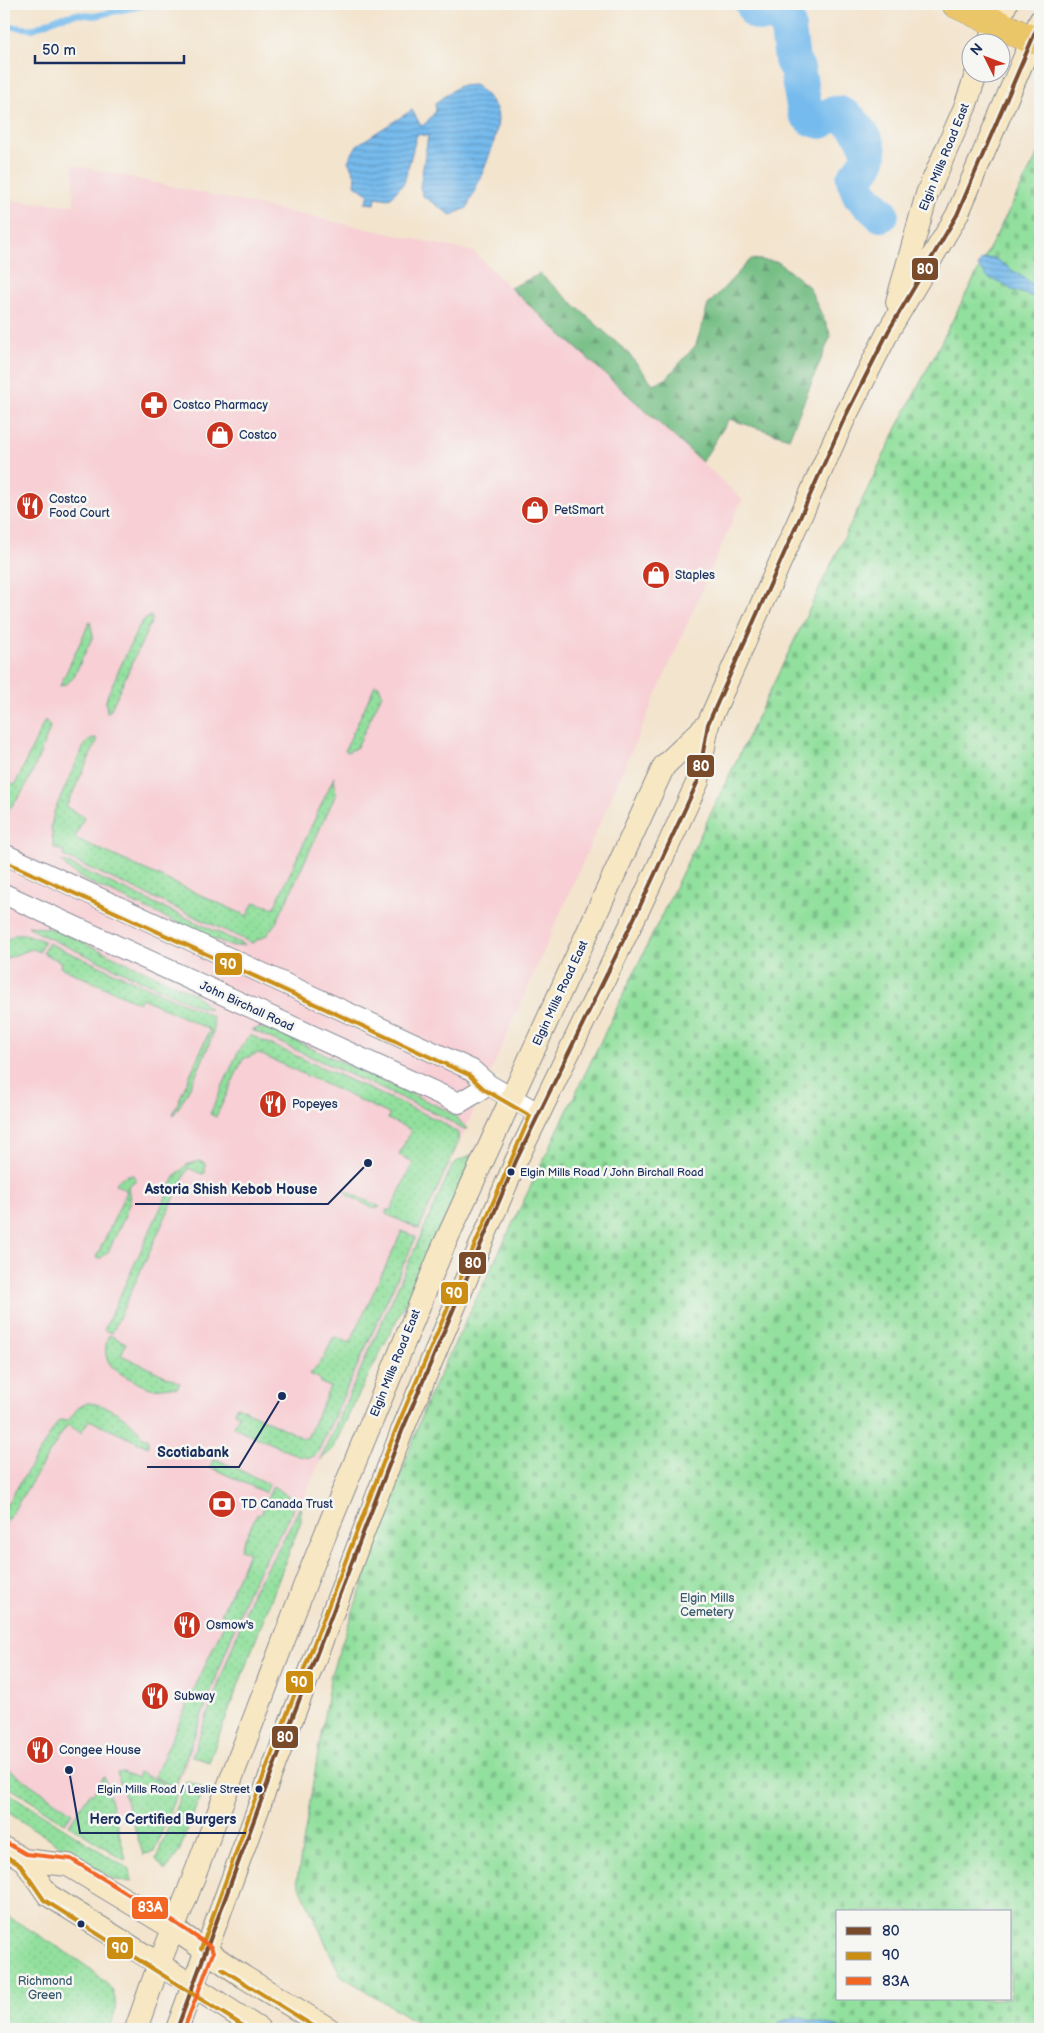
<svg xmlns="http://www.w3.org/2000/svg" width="1044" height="2033" font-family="'Balsamiq Sans',sans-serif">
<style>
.built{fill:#f7cfd4}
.green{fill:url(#green-dots);stroke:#56887e}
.forest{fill:url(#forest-firs);stroke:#487671}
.cemetery{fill:url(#cemetery-stones);stroke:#56887e;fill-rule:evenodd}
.water{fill:url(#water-rules);stroke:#4875a6}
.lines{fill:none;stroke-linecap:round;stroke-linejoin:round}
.stream{stroke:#76bbed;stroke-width:6}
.river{stroke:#76bbed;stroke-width:36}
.tertiary-casing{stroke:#878a96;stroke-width:22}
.secondary-casing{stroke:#878a96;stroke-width:24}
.motorway-casing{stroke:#878a96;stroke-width:29}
.tertiary{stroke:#fff;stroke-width:20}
.secondary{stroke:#f7e8c3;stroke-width:22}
.motorway{stroke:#ebc669;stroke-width:28}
.bus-1-casing{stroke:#f6f6f2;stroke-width:8}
.bus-2-casing{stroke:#f6f6f2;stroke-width:8}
.bus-3-casing{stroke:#f6f6f2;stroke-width:8}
.bus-1{stroke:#7a4b2a;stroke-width:4}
.bus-2{stroke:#cb8e13;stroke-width:4}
.bus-3{stroke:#f26522;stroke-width:4}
.bus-dot{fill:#1b2f5e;stroke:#f6f6f2;stroke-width:2}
.labels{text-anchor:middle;stroke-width:5;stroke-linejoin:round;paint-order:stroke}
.bus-label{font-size:11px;fill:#1b2f5e;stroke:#f6f6f2;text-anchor:start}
.street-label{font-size:12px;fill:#1b2f5e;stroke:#f6f6f2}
.poi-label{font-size:12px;fill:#1b2f5e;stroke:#f6f6f2;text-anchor:start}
.park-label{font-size:12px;fill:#395b6e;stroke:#f6f6f2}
.leader{fill:none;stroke:#1b2f5e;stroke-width:2}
.callout-dot{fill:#1b2f5e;stroke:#f6f6f2;stroke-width:2}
.callout-label{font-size:14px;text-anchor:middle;font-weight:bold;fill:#1b2f5e;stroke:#f6f6f2;stroke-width:5;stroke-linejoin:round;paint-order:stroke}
.line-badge{stroke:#f6f6f2;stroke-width:2}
.badge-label{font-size:14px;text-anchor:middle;font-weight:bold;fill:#fff}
</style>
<defs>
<pattern id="green-dots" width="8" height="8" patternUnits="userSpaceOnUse" patternTransform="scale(1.25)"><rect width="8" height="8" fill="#92e09d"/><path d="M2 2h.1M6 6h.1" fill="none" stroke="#7dc08a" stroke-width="1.8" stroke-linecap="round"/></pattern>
<pattern id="forest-firs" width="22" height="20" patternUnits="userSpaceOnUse" patternTransform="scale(1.25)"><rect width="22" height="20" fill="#75be84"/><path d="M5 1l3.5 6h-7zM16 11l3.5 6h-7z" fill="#5f9b6f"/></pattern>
<pattern id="cemetery-stones" width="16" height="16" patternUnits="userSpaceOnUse" patternTransform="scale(1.25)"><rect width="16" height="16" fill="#92e09d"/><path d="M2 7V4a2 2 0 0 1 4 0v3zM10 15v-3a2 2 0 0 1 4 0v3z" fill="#7dc08a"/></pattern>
<pattern id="water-rules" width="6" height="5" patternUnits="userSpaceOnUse" patternTransform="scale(1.25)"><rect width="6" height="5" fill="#76bbed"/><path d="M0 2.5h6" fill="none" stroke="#6098c3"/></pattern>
</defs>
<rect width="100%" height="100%" fill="#f6f6f2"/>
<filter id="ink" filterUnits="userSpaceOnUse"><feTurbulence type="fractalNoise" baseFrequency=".02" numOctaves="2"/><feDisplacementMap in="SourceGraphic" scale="10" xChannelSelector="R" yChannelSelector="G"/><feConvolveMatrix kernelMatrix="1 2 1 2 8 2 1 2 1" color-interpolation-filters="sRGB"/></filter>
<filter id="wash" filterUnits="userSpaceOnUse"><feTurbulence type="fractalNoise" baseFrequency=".0096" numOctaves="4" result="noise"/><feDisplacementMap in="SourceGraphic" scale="20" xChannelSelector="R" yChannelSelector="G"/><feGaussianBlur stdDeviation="1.12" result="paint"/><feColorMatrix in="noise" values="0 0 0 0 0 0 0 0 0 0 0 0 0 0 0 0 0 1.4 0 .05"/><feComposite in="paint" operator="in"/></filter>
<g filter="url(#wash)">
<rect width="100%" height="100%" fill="#f3e4ce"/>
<!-- built -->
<path class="built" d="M73 165 474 252 510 288 742 499 178 1785 83 1834 4 1785V200L74 205Z"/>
<!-- green -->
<path class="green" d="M151 616 152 620 110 711 107 713 106 701 108 694 138 628 144 620Z
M90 621 93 636 73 678 66 684 60 686Z
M375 685 379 686 382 694 357 747 348 752 345 750Z
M45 720 50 727 49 731C39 755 25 799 4 813V780L15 785Z
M96 738 97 741 66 807 84 817 75 838 247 916 254 902 274 908 334 777 336 794 277 921 267 935 252 943 63 856 64 851 54 848 51 827 54 812 83 748 90 739Z
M61 861 72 865 245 945 232 946 217 941 82 879 66 867Z
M28 926 54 929 195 994 210 1009 197 1006 40 934Z
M16 934H25L44 941 39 952 32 949 4 959V942Z
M48 943 212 1016C214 1023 214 1029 212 1035 208 1050 183 1106 172 1116L210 1030 142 998 139 1003 60 967 61 962 43 953Z
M259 1028 272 1030 444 1109 455 1116 467 1129H462L443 1117 252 1030Z
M250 1035 440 1121 458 1133V1143L419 1229 386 1214 387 1210H391L413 1162 399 1155 411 1130 388 1119 389 1114 258 1053 243 1059 216 1117 210 1114 239 1050Z
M473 1154 442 1231 353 1406 332 1450 320 1460 452 1166 456 1162Z
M199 1161 205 1163V1173L202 1174 188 1168 112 1333 104 1330 175 1177 186 1165Z
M128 1175H133L136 1180 128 1186 130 1201 123 1220 108 1252 101 1258H96L127 1191 115 1184 121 1178Z
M345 1191 376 1205 380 1207 375 1209 347 1195Z
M402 1231 416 1237 317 1454 310 1458 298 1456 234 1427 239 1415 234 1412 237 1406 303 1438H307L330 1387 319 1382 320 1379 310 1374 324 1358 333 1338 337 1337 350 1343Z
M109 1335 126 1343 121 1355 180 1383 177 1388C169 1385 160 1390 151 1388 144 1387 138 1383 133 1380 112 1370 99 1360 109 1335Z
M87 1403C109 1404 132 1420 144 1438H148V1447L89 1420 81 1433 67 1425 4 1526V1509L59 1420 68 1421 78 1408Z
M214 1458 269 1484 266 1493 210 1467Z
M273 1486 290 1497 293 1506 291 1514 248 1591 237 1621 221 1614 249 1553 240 1549 257 1514 260 1515Z
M300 1507 301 1521 209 1762 192 1756 253 1591 281 1544Z
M225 1622 235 1627 175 1787 154 1777Z
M4 1766 72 1813 65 1823 4 1784Z
M123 1772 137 1778 139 1772 178 1790 154 1852 143 1854 117 1773Z
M104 1776 126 1859 124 1860 69 1825 91 1792 93 1794Z
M186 1781 203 1788 179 1852 165 1871 156 1859Z
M4 1790 130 1870 132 1882 116 1880 110 1877 4 1810Z
M4 1914C27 1929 102 1970 113 1992 118 2004 114 2018 109 2029H4Z"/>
<!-- forest -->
<path class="forest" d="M751 259 778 262 809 287 831 335 789 438 729 419 702 462 510 288 540 274 627 352 653 384 666 379 696 345 708 305Z"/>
<!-- cemetery -->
<path class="cemetery" d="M1040 150V2029H428L340 1975 297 1880 331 1674 426 1403 897 428ZM838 1912H1010V1999H838Z"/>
<!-- water -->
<path class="water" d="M475 85C484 93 494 101 497 112 503 133 476 187 467 208L451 215 423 196 420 187 428 136 417 134 404 183 389 199 376 197 375 204 365 203 369 195 355 185 356 177 348 161 357 145 412 110 421 126 425 124 436 111 435 103 459 86Z
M994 258 1040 289V299L1012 290 1000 282 988 278 978 266 982 259Z
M797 2017 834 2026 842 2029H779V2022Z"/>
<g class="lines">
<!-- stream -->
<path class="stream" d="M4 26 33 29 58 18 77 14 94 16 151 4"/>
<!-- river -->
<path class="river" d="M753 4 757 12 764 14 770 12 787 22 792 60 797 69 805 111 811 118 821 121C825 119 830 114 835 114 848 112 868 140 869 152 870 162 860 171 854 179L860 194 881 214"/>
</g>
</g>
<g filter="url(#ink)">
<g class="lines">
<!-- tertiary casing -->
<g class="tertiary-casing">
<path id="tertiary" d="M4 854 472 1070 489 1085 538 1113
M4 894 459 1103 489 1085"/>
</g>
<!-- secondary casing -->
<g class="secondary-casing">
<path id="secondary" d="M989 42 1006 4
M897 302 927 194 965 107 977 72
M4 1848 24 1860 68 1865 174 1929 244 1977 329 2029
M24 1860 48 1895 159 1964 259 2029
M136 2029 159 1964 187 1895 307 1579 444 1245 664 766 708 724
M177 2029 272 1771 402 1431 516 1161 640 906 698 781 708 724 844 419 889 330 957 215 1040 21"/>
</g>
<!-- motorway casing -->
<g class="motorway-casing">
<path id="motorway" d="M956 4 1032 40"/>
</g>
<!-- tertiary -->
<use href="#tertiary" class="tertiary"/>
<!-- secondary -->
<use href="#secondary" class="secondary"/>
<!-- motorway -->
<use href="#motorway" class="motorway"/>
<!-- bus-1 casing -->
<g class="bus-1-casing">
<path id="bus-1" d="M177 2029 272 1771 402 1431 516 1161 640 906 698 781 708 724 844 419 889 330 957 215 1040 21"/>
</g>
<!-- bus-2 casing -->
<g class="bus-2-casing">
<path id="bus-2" d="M4 861 469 1075 485 1090 530 1116 396 1429 266 1769 201 1949
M4 1855 20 1865 44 1900 248 2029
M222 1969 318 2029"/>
</g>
<!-- bus-3 casing -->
<g class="bus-3-casing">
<path id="bus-3" d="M7 1843 26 1854 71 1859 177 1924 211 1947 213 1953 184 2029"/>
</g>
<!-- bus-1 -->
<use href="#bus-1" class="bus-1"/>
<!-- bus-2 -->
<use href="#bus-2" class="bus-2"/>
<!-- bus-3 -->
<use href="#bus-3" class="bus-3"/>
</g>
</g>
<!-- icons -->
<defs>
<g id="pharmacy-disc" transform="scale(1.4375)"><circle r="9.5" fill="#c8321e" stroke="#f6f6f2"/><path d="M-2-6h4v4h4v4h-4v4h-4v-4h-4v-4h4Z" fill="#fff"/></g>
<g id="shop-disc" transform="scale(1.4375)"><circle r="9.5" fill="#c8321e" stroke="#f6f6f2"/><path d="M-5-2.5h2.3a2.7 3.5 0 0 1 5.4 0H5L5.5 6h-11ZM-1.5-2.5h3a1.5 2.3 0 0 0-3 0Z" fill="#fff"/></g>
<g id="restaurant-disc" transform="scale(1.4375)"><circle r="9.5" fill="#c8321e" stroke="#f6f6f2"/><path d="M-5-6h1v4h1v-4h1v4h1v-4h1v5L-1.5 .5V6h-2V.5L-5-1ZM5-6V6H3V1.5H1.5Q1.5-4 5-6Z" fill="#fff"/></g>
<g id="bank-disc" transform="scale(1.4375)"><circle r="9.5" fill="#c8321e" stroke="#f6f6f2"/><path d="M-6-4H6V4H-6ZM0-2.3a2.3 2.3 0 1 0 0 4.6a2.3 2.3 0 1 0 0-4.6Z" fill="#fff"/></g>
</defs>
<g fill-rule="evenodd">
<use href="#pharmacy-disc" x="154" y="405"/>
<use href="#shop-disc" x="220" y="435"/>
<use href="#restaurant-disc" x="30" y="506"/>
<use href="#shop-disc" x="535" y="510"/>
<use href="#shop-disc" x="656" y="575"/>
<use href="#restaurant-disc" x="273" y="1104"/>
<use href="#bank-disc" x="222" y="1504"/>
<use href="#restaurant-disc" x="187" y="1625"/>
<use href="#restaurant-disc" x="155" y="1696"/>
<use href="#restaurant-disc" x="40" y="1750"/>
</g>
<!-- markers -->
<g class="bus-dot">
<circle cx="511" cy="1172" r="4.5"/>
<circle cx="259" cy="1789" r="4.5"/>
<circle cx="81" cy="1924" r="4.5"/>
</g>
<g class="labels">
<!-- bus labels -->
<g class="bus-label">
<text x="520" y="1176">Elgin Mills Road / John Birchall Road</text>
<text x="250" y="1793" text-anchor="end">Elgin Mills Road / Leslie Street</text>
</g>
<!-- street labels -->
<g class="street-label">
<text transform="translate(944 157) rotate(-68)" y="4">Elgin Mills Road East</text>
<text transform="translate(560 993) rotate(-65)" y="4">Elgin Mills Road East</text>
<text transform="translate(247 1006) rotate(25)" y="4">John Birchall Road</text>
<text transform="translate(395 1363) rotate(-68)" y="4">Elgin Mills Road East</text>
</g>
<!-- poi labels -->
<g class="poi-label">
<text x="173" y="409">Costco Pharmacy</text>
<text x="239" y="439">Costco</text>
<text x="49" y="503">Costco<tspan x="49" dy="14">Food Court</tspan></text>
<text x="554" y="514">PetSmart</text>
<text x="675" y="579">Staples</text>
<text x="292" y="1108">Popeyes</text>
<text x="241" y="1508">TD Canada Trust</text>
<text x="206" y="1629">Osmow's</text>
<text x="174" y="1700">Subway</text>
<text x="59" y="1754">Congee House</text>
</g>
<!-- park labels -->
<g class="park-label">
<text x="707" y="1602">Elgin Mills<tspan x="707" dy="14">Cemetery</tspan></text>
<text x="45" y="1985">Richmond<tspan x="45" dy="14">Green</tspan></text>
</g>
</g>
<!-- callouts -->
<path class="leader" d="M368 1163L328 1204H135M282 1396L239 1467H147M69 1770L80 1833H246"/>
<g class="callout-dot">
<circle cx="368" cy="1163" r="5"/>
<circle cx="282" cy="1396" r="5"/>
<circle cx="69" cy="1770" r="5"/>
</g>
<g class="callout-label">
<text x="231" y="1194">Astoria Shish Kebob House</text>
<text x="193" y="1457">Scotiabank</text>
<text x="163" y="1824">Hero Certified Burgers</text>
</g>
<g class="line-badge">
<rect x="911" y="257" width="28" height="24" rx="5" fill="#7a4b2a"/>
<rect x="686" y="754" width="29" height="24" rx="5" fill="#7a4b2a"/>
<rect x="214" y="952" width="29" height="24" rx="5" fill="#cb8e13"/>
<rect x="458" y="1251" width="29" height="24" rx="5" fill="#7a4b2a"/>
<rect x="440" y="1281" width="29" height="24" rx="5" fill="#cb8e13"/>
<rect x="285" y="1670" width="29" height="24" rx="5" fill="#cb8e13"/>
<rect x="271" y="1725" width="28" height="24" rx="5" fill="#7a4b2a"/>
<rect x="131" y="1896" width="38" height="24" rx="5" fill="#f26522"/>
<rect x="106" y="1936" width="28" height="24" rx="5" fill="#cb8e13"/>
</g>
<g class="badge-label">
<text x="925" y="274">80</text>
<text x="701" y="771">80</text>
<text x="228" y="969">90</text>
<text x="473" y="1268">80</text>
<text x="454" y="1298">90</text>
<text x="299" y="1687">90</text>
<text x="285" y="1742">80</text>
<text x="150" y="1912">83A</text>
<text x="120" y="1953">90</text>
</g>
<!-- margin -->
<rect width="1044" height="2033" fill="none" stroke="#f6f6f2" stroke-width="20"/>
<!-- legend -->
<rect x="836" y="1910" width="175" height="90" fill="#f6f6f2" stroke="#9ea6b7"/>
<rect x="846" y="1927" width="25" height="8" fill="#7a4b2a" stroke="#9ea6b7"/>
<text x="882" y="1936" font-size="15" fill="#1b2f5e">80</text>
<rect x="846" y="1952" width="25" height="8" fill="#cb8e13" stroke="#9ea6b7"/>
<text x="882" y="1960" font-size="15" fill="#1b2f5e">90</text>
<rect x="846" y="1977" width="25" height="8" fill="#f26522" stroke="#9ea6b7"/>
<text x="882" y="1986" font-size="15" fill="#1b2f5e">83A</text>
<!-- north arrow -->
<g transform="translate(986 58) rotate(312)"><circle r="24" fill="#f6f6f2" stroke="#9ea6b7"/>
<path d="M0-4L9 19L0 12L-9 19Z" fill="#c8321e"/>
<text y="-8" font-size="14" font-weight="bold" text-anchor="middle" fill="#1b2f5e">N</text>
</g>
<!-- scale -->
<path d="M35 55v8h149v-8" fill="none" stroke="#1b2f5e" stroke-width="2.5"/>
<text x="42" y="55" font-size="15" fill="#1b2f5e" stroke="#f6f6f2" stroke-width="4" paint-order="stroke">50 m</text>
</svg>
